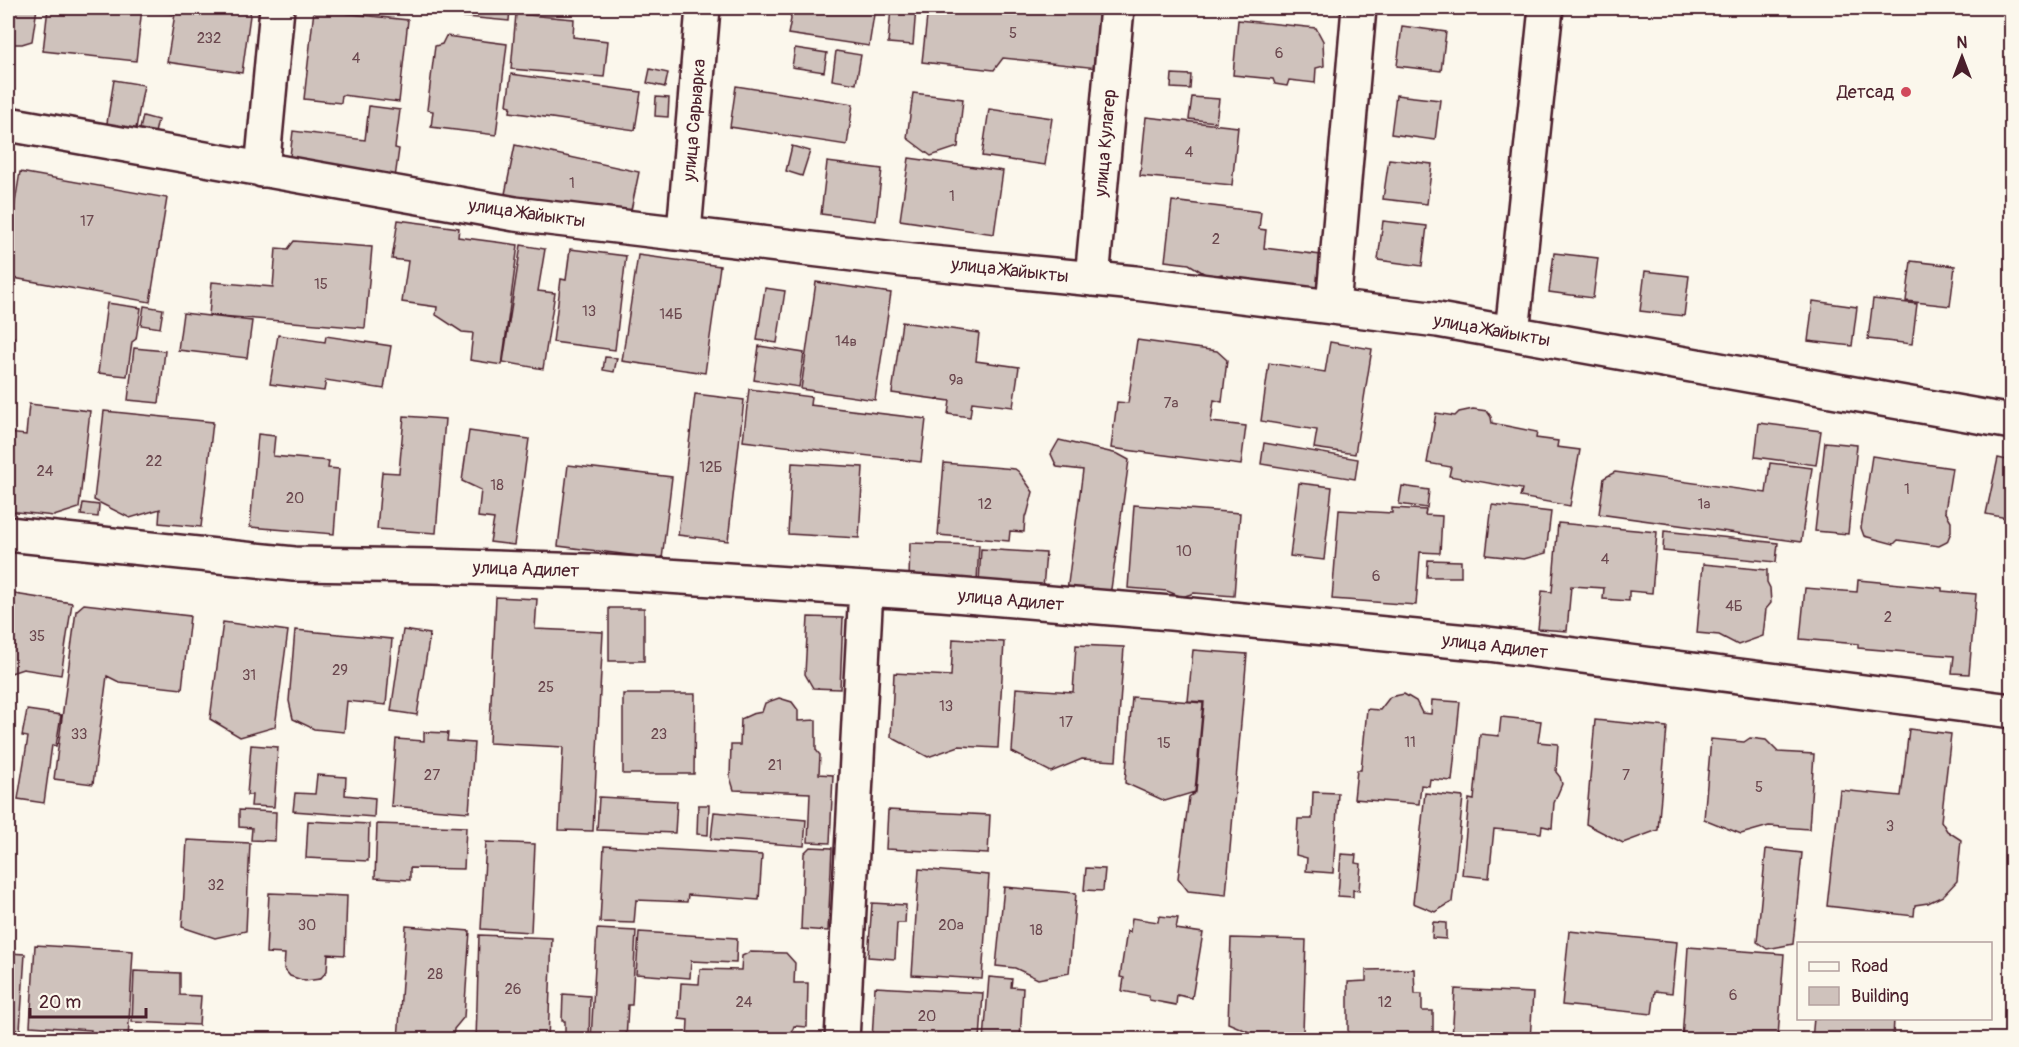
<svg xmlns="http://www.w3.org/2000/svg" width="2019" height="1047" font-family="Pangolin,sans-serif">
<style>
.building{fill:#cfc2bc;stroke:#4a1f2b;stroke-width:1.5}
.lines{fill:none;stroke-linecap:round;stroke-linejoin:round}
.minor-casing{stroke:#4a1f2b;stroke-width:38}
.minor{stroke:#fbf7ec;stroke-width:33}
.poi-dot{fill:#d1495b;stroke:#fbf7ec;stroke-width:2}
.labels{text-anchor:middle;stroke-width:4.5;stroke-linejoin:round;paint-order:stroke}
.number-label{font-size:15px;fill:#6b484f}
.poi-label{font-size:18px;fill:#4a1f2b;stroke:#fbf7ec;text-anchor:end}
.street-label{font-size:18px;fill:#4a1f2b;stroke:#fbf7ec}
</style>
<rect width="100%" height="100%" fill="#fbf7ec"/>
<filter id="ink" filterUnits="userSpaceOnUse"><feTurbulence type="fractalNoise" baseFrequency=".0167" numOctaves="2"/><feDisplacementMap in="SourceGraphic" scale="12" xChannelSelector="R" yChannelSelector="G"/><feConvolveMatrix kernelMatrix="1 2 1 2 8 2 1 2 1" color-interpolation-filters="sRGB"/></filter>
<g filter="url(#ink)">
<!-- building -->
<path class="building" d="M8 8H37L32 41 22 44H8Z
M48 8H142L136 61 43 51Z
M155 8H251L242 73 167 62 175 14 155 11Z
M425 8H510L509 21 424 13Z
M789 8H875L869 46 788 34 791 19Z
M891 8H916L913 45 888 43Z
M928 8H1104L1098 68 1003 58 994 70 922 62Z
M314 10 408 20 399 102 342 95 341 103 304 99Z
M516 14 574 19 573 37 608 41 604 77 511 69Z
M1238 20 1316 28 1323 41 1324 66 1316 68 1315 83 1289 80 1287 86 1275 84 1273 79 1233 75Z
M1402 26 1446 32 1441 71 1397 66Z
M446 36 507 44 496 135 431 127 433 111 427 110 435 46 442 44Z
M795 48 827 53 824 72 792 67Z
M836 51 861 55 856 84 832 80Z
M650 69 668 73 665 87 647 83Z
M511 74 641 92 635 130 510 112 511 106 507 105Z
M1172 74 1191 75 1190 89 1171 88Z
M114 80 144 85 135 134 106 129Z
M736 86 853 104 847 145 730 127Z
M913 93 963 99 958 147 931 156 907 138Z
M1396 95 1440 100 1435 140 1391 134Z
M656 97 669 98 668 117 655 116Z
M1192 97 1219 99 1216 122 1189 119Z
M369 106 400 110 395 148 399 149 395 178 289 165 293 131 365 140Z
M989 109 1052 118 1045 165 982 156Z
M143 116 158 120 155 133 140 129Z
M1146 117 1238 127 1232 185 1140 176Z
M515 145 639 172 629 220 505 194Z
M792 146 810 151 802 176 786 171Z
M909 158 1003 171 994 234 900 220Z
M1389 159 1432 164 1427 204 1383 199Z
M827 162 882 169 876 221 821 214Z
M20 172 167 198 150 302 8 277V245Z
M1172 201 1261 212 1259 229 1266 230 1264 248 1321 255 1316 293 1224 282 1222 274 1210 277 1189 264 1165 261Z
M398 220 459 228 458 237 518 245 502 365 470 360 473 333 462 332 436 315 437 307 402 302 408 261 392 259Z
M1383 221 1427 226 1422 266 1378 260Z
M294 241 372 247 365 328 209 315 212 282 273 287 276 248 288 249Z
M521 245 545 249 538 291 555 293 543 369 503 362Z
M570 249 626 256 615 350 553 342 561 279 566 280Z
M1554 253 1598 258 1593 298 1549 292Z
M638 255 720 266 705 373 622 361Z
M1911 261 1955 266 1950 306 1906 301Z
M1645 271 1689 276 1684 316 1640 311Z
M816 282 891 293 875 400 801 389Z
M765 288 785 291 777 343 757 340Z
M1873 299 1917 304 1912 344 1868 339Z
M1813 301 1857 307 1852 346 1808 341Z
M107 303 141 308 136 339 132 342 127 376 98 373Z
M144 306 163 309 160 328 141 325Z
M183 313 252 321 247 358 178 350Z
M902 322 979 333 976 361 1019 367 1013 407 972 402 970 417 948 414 950 401 892 393Z
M278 335 325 342 326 336 391 346 384 389 326 380 324 391 270 384Z
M8 337H14L11 360H8Z
M1137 340 1217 351 1227 360 1222 402 1214 400 1211 422 1246 426 1241 465 1111 448 1117 402 1128 403Z
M1330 342 1372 349 1355 454 1314 448 1317 430 1261 421 1269 363 1325 372Z
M759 346 804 353 799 387 754 380Z
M134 348 165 351 159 403 128 400Z
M605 357 617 358 614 372 603 370Z
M749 389 811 397 810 405 926 419 921 462 743 441Z
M695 394 744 400 728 541 678 535Z
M29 404 90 411 79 508 54 516 8 511V433L26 435Z
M1473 409 1487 411 1491 417 1492 423 1537 432 1536 438 1558 441 1557 447 1580 450 1570 506 1520 497 1522 489 1449 476 1451 467 1427 463 1436 413 1455 416 1459 412Z
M104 411 213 422 201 527 159 523 160 509 130 518 94 500Z
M404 416 445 419 436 533 377 529 382 472 399 473Z
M1759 423 1821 431 1816 465 1755 457Z
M469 431 529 439 514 545 490 542 494 519 478 517 481 490 462 481Z
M258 434 275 436 273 456 329 461 328 468 339 469 334 534 250 527Z
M1059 440 1118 454 1129 460 1111 589 1101 595 1067 591 1083 470 1057 467 1051 454Z
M1825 442 1857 445 1848 534 1815 531Z
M1264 443 1358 459 1355 479 1261 464Z
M1872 456 1952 468 1945 511 1951 521V532L1947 542 1939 546 1898 540 1894 544 1864 536 1861 528Z
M1998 458 2012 461V519L1986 514Z
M792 463 863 467 859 538 788 534Z
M944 463 1015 469 1019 472 1033 492 1027 515 1025 516 1024 532 1010 531 1009 541 938 535Z
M1770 463 1812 468 1801 542 1599 514 1604 478 1615 472 1766 493Z
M568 465 672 477 662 559 558 546Z
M1299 483 1332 487 1324 560 1290 556Z
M1402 486 1429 490 1427 508 1399 504Z
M83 503 99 505 98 517 81 515Z
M1134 505 1240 513 1234 596 1194 593 1182 597 1167 591 1128 588Z
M1492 505 1551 512 1546 553 1524 559 1486 555Z
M1392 508 1426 510 1425 515 1442 516 1440 553 1420 552 1416 605 1332 599 1339 510 1392 513Z
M1558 523 1657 532 1652 593 1629 591V601L1603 599 1604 588 1571 586 1567 631 1538 629 1542 591 1552 592Z
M1664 531 1778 543 1776 562 1663 551Z
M910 543 979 545 977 581 909 578Z
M981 549 1046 553 1043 588 979 582Z
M1428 560 1461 561V577H1427Z
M1703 564 1767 570V582L1770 588 1771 603 1766 609 1763 636 1738 645 1719 635 1697 633Z
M1858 580 1942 588V591L1976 594 1969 674 1952 673 1954 656 1858 648V644L1800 639 1805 588 1857 592Z
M8 593 72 603 61 675 23 669 8 674Z
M496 597 537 599 535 629 603 632 593 831 559 830 563 747 489 743Z
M84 604 190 616 182 689 119 682 107 676 93 784 54 779 76 611Z
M609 608H644V661H609Z
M808 617 843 618 840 689 813 688 805 674Z
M223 622 288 631 275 727 240 737 210 719Z
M295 630 392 639 386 705 347 701 344 732 314 729 293 719 289 701Z
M403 630 430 634 417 715 391 711Z
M953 639 1004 642 998 748 959 746 928 757 891 737 894 673 951 676Z
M1076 645 1124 647 1116 761 1082 759 1051 772 1012 752 1016 688 1073 692Z
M1193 650 1247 654 1226 895 1188 891 1178 878 1189 797 1196 792 1204 702 1188 701Z
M623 694H695L694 774H623Z
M1404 694 1416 701 1422 713 1431 714 1432 700 1460 702 1452 781 1430 779 1429 786 1421 785 1419 804 1354 799 1357 770H1361L1367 709 1380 710 1390 697Z
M1132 697 1203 703 1195 792 1165 801 1125 783Z
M779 698 792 702 798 710V721L816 720V750L820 755 819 774 833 775 830 843 808 842 810 793 734 790 730 777 731 745H740L741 719 752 714 762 712 765 703Z
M27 710 61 715 56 746 52 745 44 803 18 799 28 737 22 736Z
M1501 717 1541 721 1538 742 1558 744 1556 772 1560 777 1562 784 1554 803 1552 828 1542 826 1541 833 1494 829 1489 878 1462 875 1469 799 1474 800 1480 734 1499 736Z
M1595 720 1667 727 1658 830 1623 843 1586 824Z
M1909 729 1951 734 1941 821 1947 831 1961 840 1957 881 1943 896 1928 903 1915 905 1914 916 1827 906 1840 790 1901 796Z
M424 732 448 733 447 741 474 743 469 812 391 806 396 739 424 741Z
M1750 738 1766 740 1778 752 1814 754 1809 829 1769 826 1741 834 1704 819 1711 739 1744 742Z
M251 745 278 747 274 807 251 806 252 795H247Z
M317 775 346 777 345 795 375 798 374 817 293 811 295 793 315 794Z
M1313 792 1338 793 1333 873 1306 871 1307 858 1296 855 1298 819H1312Z
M1425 793 1463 797 1452 902 1435 912 1413 903Z
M599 797 677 801 675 833 597 830Z
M698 805H709L708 835 697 834Z
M239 810 276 812 275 841 251 840 252 828 239 827Z
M888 810 990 815 988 854 886 849Z
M714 812 806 820 804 846 711 839Z
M308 821 369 824 368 861 306 858Z
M377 824 466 827 464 869 410 868V880L375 878Z
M187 840 250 843 246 931 215 938 182 927Z
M486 842 535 844 531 932 481 929Z
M604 846 762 855 759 900 688 895 687 902 636 900 634 923 600 922Z
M810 847 832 848 828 931 801 929 804 853Z
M1766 849 1802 853 1793 944 1767 949 1757 942Z
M1341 854 1356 855 1355 863 1361 864 1359 891 1353 890V897L1338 896Z
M1086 868 1105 869 1103 891 1084 890Z
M919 869 989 875 982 979 912 975Z
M1004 887 1076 893 1069 973 1038 979 1015 968 996 966Z
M269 893 347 896 345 955 328 954 327 971 320 979 305 981 290 976 284 969 285 954 266 953Z
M872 903 906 905 905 923H897L895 959 868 957Z
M1159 916 1178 918 1176 929 1203 933 1192 998 1177 995 1176 1005 1149 1000V996L1122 991 1124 978 1120 977 1127 931 1130 932 1132 918 1158 922Z
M1433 922 1446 923V939L1432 938Z
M406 926 470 931 464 1017 454 1029 453 1040H398Z
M597 929 636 931 632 1005H628L626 1040H591Z
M1569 931 1677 942 1672 993 1655 991 1652 1014 1562 1005Z
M639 932 737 938 736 963 691 961 690 978 636 974Z
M479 935 552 938 548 1040H476Z
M1231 938 1306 940 1303 1032 1268 1040 1228 1023Z
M35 945 133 951 128 1040H90L91 1030 30 1026Z
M1688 947 1784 954 1778 1037 1770 1036V1040H1682Z
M750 952 786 953 795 963 794 983H808L807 1027 794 1026 789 1040H687L688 1020 679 1019 681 983 699 984 700 969 741 970 742 956Z
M8 953 25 954 20 1030H8Z
M1414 969 1415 994H1422V1011H1433V1040H1348V982L1366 981V970Z
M134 971 180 973V995L201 996 199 1025 132 1022Z
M989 977 1012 979 1011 987 1023 988 1020 1040H984Z
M875 987 983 993 980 1040H872Z
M1455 989 1533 993 1530 1040H1452Z
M563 994 590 996 589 1040H565V1021H562Z
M1814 1018H1894L1893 1040H1812Z"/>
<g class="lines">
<!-- minor casing -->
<g class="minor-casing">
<path id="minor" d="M8 124 515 214 912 261 1135 283 1438 320 2012 422
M262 170 277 8
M684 232 703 8
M1092 279 1117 8
M1333 307 1359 8
M1512 333 1546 8
M8 534 294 564 434 566 590 571 942 594 1171 613 1488 644 2012 711
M842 1040 866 589"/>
</g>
<!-- minor -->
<use href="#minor" class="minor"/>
</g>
</g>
<!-- markers -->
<circle class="poi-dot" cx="1906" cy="92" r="6"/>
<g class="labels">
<!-- number labels -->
<g class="number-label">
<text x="1013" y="38">5</text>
<text x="209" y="43">232</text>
<text x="1279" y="58">6</text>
<text x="356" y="63">4</text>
<text x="1189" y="157">4</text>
<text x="572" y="188">1</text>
<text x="952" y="201">1</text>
<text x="87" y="226">17</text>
<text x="1216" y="244">2</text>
<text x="321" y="289">15</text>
<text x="589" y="316">13</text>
<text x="671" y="319">14Б</text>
<text x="846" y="346">14в</text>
<text x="956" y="385">9а</text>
<text x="1171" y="408">7а</text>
<text x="154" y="466">22</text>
<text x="711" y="472">12Б</text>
<text x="45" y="476">24</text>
<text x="497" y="490">18</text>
<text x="1907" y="494">1</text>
<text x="295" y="503">20</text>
<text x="985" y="509">12</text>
<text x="1704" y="509">1а</text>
<text x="1184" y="556">10</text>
<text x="1605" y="564">4</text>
<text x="1376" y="581">6</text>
<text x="1734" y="611">4Б</text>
<text x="1888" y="622">2</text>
<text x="37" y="641">35</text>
<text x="340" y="675">29</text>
<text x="249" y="680">31</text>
<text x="546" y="692">25</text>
<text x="946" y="711">13</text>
<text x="1066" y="727">17</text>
<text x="79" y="739">33</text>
<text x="659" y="739">23</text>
<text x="1410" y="747">11</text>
<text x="1164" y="748">15</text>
<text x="775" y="770">21</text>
<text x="432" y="780">27</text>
<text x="1626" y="780">7</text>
<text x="1759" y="792">5</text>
<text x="1890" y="831">3</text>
<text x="216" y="890">32</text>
<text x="307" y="930">30</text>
<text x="951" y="930">20а</text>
<text x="1036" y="935">18</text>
<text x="435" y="979">28</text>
<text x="513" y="994">26</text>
<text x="1733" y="1000">6</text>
<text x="744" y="1007">24</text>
<text x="1385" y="1007">12</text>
<text x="927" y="1021">20</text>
</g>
<!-- poi labels -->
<g class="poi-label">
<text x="1894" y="98">Детсад</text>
</g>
<!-- street labels -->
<g class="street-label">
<text transform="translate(694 120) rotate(-85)" y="6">улица Сарыарка</text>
<text transform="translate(1105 143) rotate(-85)" y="6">улица Кулагер</text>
<text transform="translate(527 213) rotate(8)" y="6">улица Жайыкты</text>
<text transform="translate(1010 270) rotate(6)" y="6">улица Жайыкты</text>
<text transform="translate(1492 330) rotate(10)" y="6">улица Жайыкты</text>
<text transform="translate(526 569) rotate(2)" y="6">улица Адилет</text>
<text transform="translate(1011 600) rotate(5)" y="6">улица Адилет</text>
<text transform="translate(1495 646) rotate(7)" y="6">улица Адилет</text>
</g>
</g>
<!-- margin -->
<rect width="2019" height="1047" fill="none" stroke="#fbf7ec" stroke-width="30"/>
<rect x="15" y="15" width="1989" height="1017" fill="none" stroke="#4a1f2b" stroke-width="2" filter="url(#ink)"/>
<!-- legend -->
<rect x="1797" y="942" width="195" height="78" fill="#fbf7ec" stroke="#b4a19f" stroke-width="1.5"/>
<rect x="1809" y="962" width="30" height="9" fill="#fbf7ec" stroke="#b4a19f" stroke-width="1.5"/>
<text x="1851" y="972" font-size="18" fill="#4a1f2b">Road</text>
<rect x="1809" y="987" width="30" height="18" fill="#cfc2bc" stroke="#b4a19f" stroke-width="1.5"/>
<text x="1851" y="1002" font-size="18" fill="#4a1f2b">Building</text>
<!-- north arrow -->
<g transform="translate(1962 57)" stroke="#fbf7ec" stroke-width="4.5" paint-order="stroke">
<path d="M0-4.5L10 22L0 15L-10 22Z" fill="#4a1f2b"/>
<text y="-9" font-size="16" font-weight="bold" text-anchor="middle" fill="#4a1f2b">N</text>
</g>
<!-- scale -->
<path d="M30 1008v9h116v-9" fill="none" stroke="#4a1f2b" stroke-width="3"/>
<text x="39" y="1008" font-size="18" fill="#4a1f2b" stroke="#fbf7ec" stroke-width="4.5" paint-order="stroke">20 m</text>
</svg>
